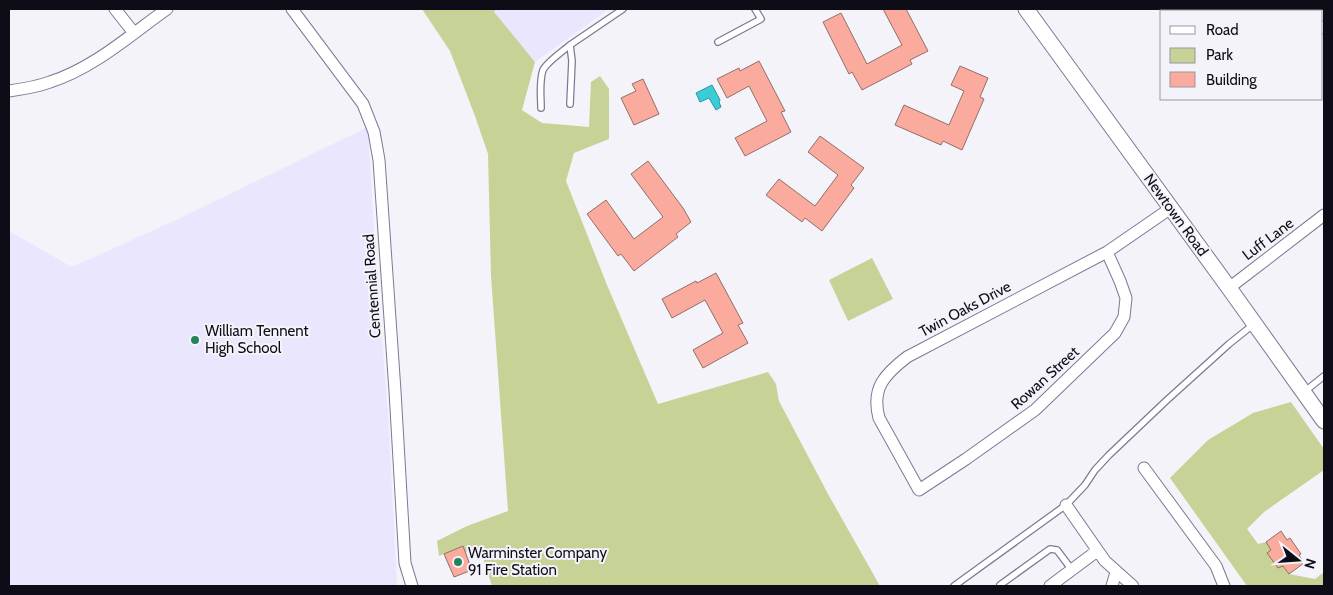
<svg xmlns="http://www.w3.org/2000/svg" width="1333" height="595" font-family="Cabin,sans-serif">
<style>
.built{fill:#e9e6fe}
.green{fill:#c7d396}
.water{fill:#39ced7;stroke:#2c949d}
.building{fill:#fbab9e;stroke:#906f69}
.lines{fill:none;stroke-linecap:round;stroke-linejoin:round}
.service-casing{stroke:#7c7995;stroke-width:8}
.minor-casing{stroke:#7c7995;stroke-width:13}
.tertiary-casing{stroke:#7c7995;stroke-width:17}
.service{stroke:#fff;stroke-width:5.5}
.minor{stroke:#fff;stroke-width:11}
.tertiary{stroke:#fff;stroke-width:15}
.poi-dot{fill:#22845d;stroke:#f4f3fa;stroke-width:2}
.labels{text-anchor:middle;stroke-width:4;stroke-linejoin:round;paint-order:stroke}
.street-label{font-size:15px;fill:#0e0d17;stroke:#f4f3fa}
.poi-label{font-size:15px;fill:#0e0d17;stroke:#f4f3fa;text-anchor:start}
</style>
<rect width="100%" height="100%" fill="#f4f3fa"/>
<!-- built -->
<path class="built" d="M496 9H609L535 62 493 12Z
M368 127 376 266 388 413 397 586H9V231L72 267 174 221Z"/>
<!-- green -->
<path class="green" d="M422 9H496L494 12 535 62 522 110 542 123 589 127 591 82 600 76 609 89V139L574 153 566 181 607 285 658 404 768 372 776 384 779 401 828 494 880 586H492L480 549 465 552 463 546 439 556 437 541 467 526 508 511 491 276 488 154 475 116 450 51Z
M872 258 893 299 848 321 829 280Z
M1291 402 1324 449V470L1264 512 1247 529 1258 544 1266 542 1271 550 1268 553 1278 568 1283 566 1289 574 1315 579 1324 572V586H1247L1170 478 1208 440 1253 413Z"/>
<!-- water -->
<path class="water" d="M712 85 720 100 719 102 721 107 716 110 709 98 700 102 696 93Z"/>
<!-- building -->
<path class="building" d="M883 9H906L928 51 910 60 912 64 862 90 852 72 849 74 823 22 841 13 867 64 902 45Z
M759 61 785 111 781 112 791 132 745 156 735 138 767 121 749 86 727 98 717 79 739 68 740 71Z
M960 66 988 78 980 97 984 99 962 150 943 141 941 145 895 125 904 105 949 125 964 91 951 85Z
M643 79 659 114 634 125 621 98 636 91 632 84Z
M820 136 864 168 851 185 854 188 822 231 805 218 802 222 766 195 779 179 815 206 838 175 808 152Z
M648 161 683 208 691 222 676 234 678 237 634 271 621 254 618 256 587 214 606 200 634 239 663 217 631 174Z
M716 273 743 323 738 325 748 343 703 368 693 350 723 333 705 300 672 318 662 299 696 281 697 283Z
M1281 531 1287 540 1290 538 1301 554 1299 555 1304 563 1289 574 1283 566 1278 568 1267 553 1271 550 1266 542Z
M463 546 472 570 454 577 444 554Z"/>
<g class="lines">
<!-- service casing -->
<g class="service-casing">
<path id="service" d="M718 42 761 19 755 9
M570 104 572 61 570 45 623 9
M541 108C541 97 539 81 543 70 547 62 563 51 570 45
M1304 392 1324 376
M1000 585 1050 549 1057 550 1072 570
M954 586 1066 505 1085 485 1095 470 1109 455 1167 400 1229 344 1254 324"/>
</g>
<!-- minor casing -->
<g class="minor-casing">
<path id="minor" d="M115 9 134 33
M292 9 363 104 374 132 379 160 395 391 405 563 412 586
M1246 9 1251 11
M1322 28 1324 27
M9 91C23 89 37 87 50 82 94 68 130 35 167 9
M1107 252 1120 281 1126 298 1124 317 1115 333 1035 410 966 459 919 490 879 418C871 388 885 374 907 357L1107 252 1171 208
M1229 288 1324 215
M1144 468 1216 566 1224 586
M1066 505 1105 561 1133 586
M1050 586 1097 551
M1112 586 1116 572"/>
</g>
<!-- tertiary casing -->
<g class="tertiary-casing">
<path id="tertiary" d="M1026 9 1229 288 1324 421"/>
</g>
<!-- service -->
<use href="#service" class="service"/>
<!-- minor -->
<use href="#minor" class="minor"/>
<!-- tertiary -->
<use href="#tertiary" class="tertiary"/>
</g>
<!-- markers -->
<g class="poi-dot">
<circle cx="195" cy="340" r="5"/>
<circle cx="458" cy="562" r="5"/>
</g>
<g class="labels">
<!-- street labels -->
<g class="street-label">
<text transform="translate(1176 215) rotate(54)" y="5">Newtown Road</text>
<text transform="translate(1268 239) rotate(-37)" y="5">Luff Lane</text>
<text transform="translate(372 286) rotate(-94)" y="5">Centennial Road</text>
<text transform="translate(965 309) rotate(-28)" y="5">Twin Oaks Drive</text>
<text transform="translate(1045 378) rotate(-42)" y="5">Rowan Street</text>
</g>
<!-- poi labels -->
<g class="poi-label">
<text x="205" y="336">William Tennent<tspan x="205" dy="17">High School</tspan></text>
<text x="468" y="558">Warminster Company<tspan x="468" dy="17">91 Fire Station</tspan></text>
</g>
</g>
<!-- border -->
<rect width="1333" height="595" fill="none" stroke="#0e0d17" stroke-width="20"/>
<!-- legend -->
<rect x="1160" y="10" width="162" height="90" fill="#f4f3fa" stroke="#98979f"/>
<rect x="1170" y="26" width="25" height="8" fill="#ffffff" stroke="#98979f"/>
<text x="1206" y="35" font-size="15" fill="#0e0d17">Road</text>
<rect x="1170" y="48" width="25" height="15" fill="#c7d396" stroke="#98979f"/>
<text x="1206" y="60" font-size="15" fill="#0e0d17">Park</text>
<rect x="1170" y="72" width="25" height="15" fill="#fbab9e" stroke="#98979f"/>
<text x="1206" y="85" font-size="15" fill="#0e0d17">Building</text>
<!-- north arrow -->
<g transform="translate(1298 560) rotate(107)" stroke="#f4f3fa" stroke-width="4" paint-order="stroke">
<path d="M0-4L9 19L0 12L-9 19Z" fill="#0e0d17"/>
<text y="-8" font-size="14" font-weight="bold" text-anchor="middle" fill="#0e0d17">N</text>
</g>
</svg>
